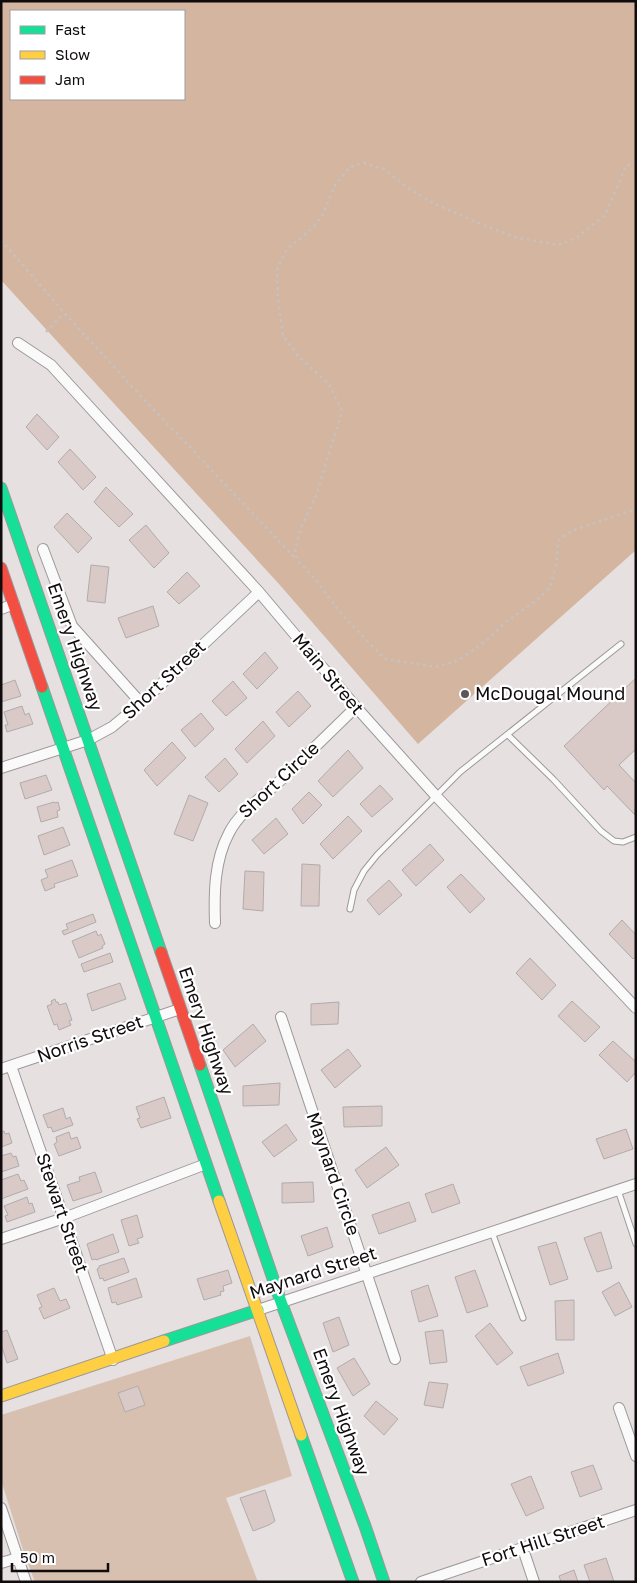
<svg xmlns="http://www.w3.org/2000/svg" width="637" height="1583" font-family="'Golos Text',sans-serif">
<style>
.green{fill:#d8c0b1}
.forest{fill:#d4b59f;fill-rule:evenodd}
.building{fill:#d9c9c7;stroke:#b1acac}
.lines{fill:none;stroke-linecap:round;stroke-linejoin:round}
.lane-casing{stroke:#9d9899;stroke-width:7}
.street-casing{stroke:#9d9899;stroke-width:12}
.fast-casing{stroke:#9d9899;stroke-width:13}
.slow-casing{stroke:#9d9899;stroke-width:13}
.jam-casing{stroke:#9d9899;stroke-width:13}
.path{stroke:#c5c2c3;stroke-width:2.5;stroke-dasharray:2.5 4;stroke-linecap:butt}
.lane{stroke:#fbfafa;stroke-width:5}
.street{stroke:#fbfafa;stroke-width:10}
.fast{stroke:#16e098;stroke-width:11}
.slow{stroke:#ffcf43;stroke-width:11}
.jam{stroke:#f24e42;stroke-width:11}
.poi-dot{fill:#5b5657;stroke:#fff;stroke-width:2}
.labels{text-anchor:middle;stroke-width:4.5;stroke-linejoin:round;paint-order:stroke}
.street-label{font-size:18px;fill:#100b0d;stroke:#fff}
.poi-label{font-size:18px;fill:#100b0d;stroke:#fff;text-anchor:start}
</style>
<rect width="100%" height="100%" fill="#e6e0e1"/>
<!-- green -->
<path class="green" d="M250 1336 292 1476 226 1498 258 1582H35L25 1556 1 1480V1415Z"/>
<!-- forest -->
<path class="forest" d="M1 1H636V550L418 744 279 584 1 280ZM11 11H184V99H11Z"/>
<!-- building -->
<path class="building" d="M37 414 59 437 47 450 26 427Z
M70 449 96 477 83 490 58 462Z
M106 487 133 514 119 527 94 502Z
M67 513 92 538 78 553 54 527Z
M146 525 169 553 154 568 129 540Z
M91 565 109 567 105 603 87 601Z
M187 572 200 586 179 604 167 592Z
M153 606 159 626 126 638 118 618Z
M265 652 278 668 257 689 243 674Z
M636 678V749L619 765 636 783 635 815 607 786 604 790 564 746Z
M15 680 21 696 1 702V685Z
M233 681 247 698 226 716 212 701Z
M298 691 311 706 289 727 276 712Z
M22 706 25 715 29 713 33 724 7 732 5 725H8L4 712Z
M201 713 214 729 195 747 181 730Z
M263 721 275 736 247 763 235 749Z
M172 742 186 758 157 786 144 770Z
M348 750 363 768 333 797 318 781Z
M225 758 238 774 219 792 205 777Z
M46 775 52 790 25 799 20 783Z
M380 785 393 799 372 817 360 804Z
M309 792 322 805 303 824 292 809Z
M189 795 208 803 193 841 174 834Z
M54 802 55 803 58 802 60 810 57 811 58 817 41 822 37 807Z
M348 816 362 831 333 859 320 844Z
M276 818 288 834 264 854 252 840Z
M63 827 70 845 44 855 38 836Z
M430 844 444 860 416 886 402 870Z
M72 860 78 876 54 884 55 887 45 891 41 880 48 877 45 870Z
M302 864 320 865 319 906H301Z
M245 871 264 872 263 911 243 909Z
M461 874 485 899 470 913 447 887Z
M389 880 402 895 379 915 367 900Z
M93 914 96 922 64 935 62 931 68 929 66 924Z
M622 920 636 935V956L633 959 609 934Z
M96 931 98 936 101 934 105 944 102 946 103 948 79 958 72 941Z
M110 953 113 962 84 972 81 964Z
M530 958 556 985 542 1000 516 973Z
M120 983 126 999 92 1011 87 994Z
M55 999 56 1002H58L59 1005 66 1003 72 1020 69 1021 71 1025 59 1030 57 1024 54 1025 47 1006 52 1004 51 1001Z
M572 1001 600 1027 585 1042 558 1016Z
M339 1002 338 1024 311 1025V1004Z
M253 1024 266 1041 235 1067 223 1050Z
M613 1041 636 1062V1072L627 1082 599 1055Z
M348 1049 361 1066 335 1088 321 1070Z
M280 1083 279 1105 243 1106V1086Z
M164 1097 171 1118 141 1128 137 1119 140 1118 136 1107Z
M382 1106V1126L344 1127 343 1107Z
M63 1108 66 1119 70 1117 73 1125 53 1132 51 1127 48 1128 43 1115Z
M286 1124 297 1140 274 1157 262 1142Z
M626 1129 633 1149 604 1159 596 1139Z
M4 1131 5 1134 9 1133 12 1143 1 1147V1132Z
M69 1132 71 1139 77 1137 81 1148 59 1156 54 1144 57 1142 56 1137Z
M386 1147 399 1165 367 1188 355 1170Z
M11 1153 13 1157 16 1156 19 1166 1 1172V1156Z
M95 1172 102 1192 73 1201 67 1185 80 1181 79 1177Z
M18 1174 21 1181 24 1180 28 1189 1 1199V1180Z
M313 1182 314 1202 282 1203V1183Z
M453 1184 460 1203 432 1213 425 1194Z
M27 1197 29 1204 32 1203 35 1212 7 1222 5 1216 8 1215 4 1206Z
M409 1202 416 1221 379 1234 372 1215Z
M137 1215 143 1237 137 1239 139 1243 129 1246 121 1220Z
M327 1227 333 1247 308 1256 301 1236Z
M601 1232 612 1268 597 1272 584 1238Z
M113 1234 119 1252 96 1260V1259L92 1260 87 1244Z
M556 1242 568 1279 550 1285 538 1247Z
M124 1258 129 1272 104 1281 103 1278 100 1279 97 1269 99 1268V1266Z
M228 1270 232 1283 223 1286 224 1291 220 1292 221 1295 204 1300 197 1279Z
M475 1270 488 1306 467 1313 455 1277Z
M136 1278 142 1297 117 1305 116 1302 112 1303 108 1288Z
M619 1282 632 1307 615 1316 602 1292Z
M428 1285 438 1316 419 1322 411 1291Z
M54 1288 60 1301 66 1299 70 1308 44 1319 39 1308 42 1307 37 1295Z
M574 1300V1340H556L555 1301Z
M339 1317 349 1345 333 1352 323 1323Z
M490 1323 513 1353 497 1365 475 1336Z
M7 1330 18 1359 7 1363 1 1344V1332Z
M443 1330 447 1362 430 1364 425 1332Z
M558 1353 564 1373 528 1386 520 1367Z
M354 1358 370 1384 353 1396 337 1368Z
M429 1382 448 1384 443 1408 424 1405Z
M138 1386 145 1405 125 1412 118 1393Z
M376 1401 398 1419 384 1435 364 1416Z
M593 1465 602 1489 580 1497 571 1472Z
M531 1476 544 1508 526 1516 511 1484Z
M265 1490 275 1521 269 1525 253 1531 240 1498Z
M606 1558 614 1582H590L584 1565Z
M574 1570 578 1582H561L559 1576Z"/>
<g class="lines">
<!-- lane casing -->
<g class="lane-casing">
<path id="lane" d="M508 735 554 780 601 831 614 841 623 842 636 837
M350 909 354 890 364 871 377 855 460 772 621 644
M618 1190 636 1244
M492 1232 523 1318"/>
</g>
<!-- street casing -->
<g class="street-casing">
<path id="street" d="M18 343 51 365 259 592 356 707 436 796 636 1008
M43 549 72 626 141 703
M1 609 14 604
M1 768 88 740 112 727 141 703 259 592
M215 923C214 894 214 861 229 833 240 811 264 796 282 779 307 755 331 731 356 707
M281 1017 395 1359
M11 1066 113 1360
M1 1069 180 1009
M1 1239 64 1218 206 1164
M258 1310 636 1184
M619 1408 636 1456
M1 1508 26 1582
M523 1549 534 1582
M1 1563 18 1558
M421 1582 636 1510"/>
</g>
<!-- fast casing -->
<g class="fast-casing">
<path id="fast" d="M1 488 161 952
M42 687 219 1201
M200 1065 281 1302 365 1526 384 1582
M164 1341 258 1310
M301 1435 353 1582"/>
</g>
<!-- slow casing -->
<g class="slow-casing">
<path id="slow" d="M219 1201 301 1435
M1 1396 164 1341"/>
</g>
<!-- jam casing -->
<g class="jam-casing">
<path id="jam" d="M1 568 42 687
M161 952 200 1065"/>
</g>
<!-- path -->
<path class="path" d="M636 162 626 166 605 215 576 238 558 245 518 238 481 224 433 203 408 188 384 169 364 163 350 167 335 185 323 214 313 228 287 249 277 270 278 298 283 336 299 357 329 384 342 411 316 496 301 528 295 549 297 560 316 580 342 615 385 659 436 667 459 660 486 641 507 621 537 600 550 588 556 565 558 541 571 531 636 509
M1 240 67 316 140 395 296 559
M46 332 64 313"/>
<!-- lane -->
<use href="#lane" class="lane"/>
<!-- street -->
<use href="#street" class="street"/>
<!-- fast -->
<use href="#fast" class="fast"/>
<!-- slow -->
<use href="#slow" class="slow"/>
<!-- jam -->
<use href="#jam" class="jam"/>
</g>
<!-- markers -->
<circle class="poi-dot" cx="465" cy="694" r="5"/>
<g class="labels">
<!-- street labels -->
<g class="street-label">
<text transform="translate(75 647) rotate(71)" y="6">Emery Highway</text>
<text transform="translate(328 674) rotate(50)" y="6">Main Street</text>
<text transform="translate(164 680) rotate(-43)" y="6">Short Street</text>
<text transform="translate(279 780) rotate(-43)" y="6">Short Circle</text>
<text transform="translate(206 1031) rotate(71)" y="6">Emery Highway</text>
<text transform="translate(90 1039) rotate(-19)" y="6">Norris Street</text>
<text transform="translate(333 1174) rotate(71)" y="6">Maynard Circle</text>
<text transform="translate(62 1213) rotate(71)" y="6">Stewart Street</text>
<text transform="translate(313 1273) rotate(-18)" y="6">Maynard Street</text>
<text transform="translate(341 1412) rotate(70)" y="6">Emery Highway</text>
<text transform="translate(543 1541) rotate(-18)" y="6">Fort Hill Street</text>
</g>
<!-- poi labels -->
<g class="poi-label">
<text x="475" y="700">McDougal Mound</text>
</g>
</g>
<!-- border -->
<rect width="637" height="1583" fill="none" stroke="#100b0d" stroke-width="5"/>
<!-- legend -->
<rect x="10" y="10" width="175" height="90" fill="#ffffff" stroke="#9f9d9e"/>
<rect x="20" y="26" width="25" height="8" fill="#16e098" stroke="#9f9d9e"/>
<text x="55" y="35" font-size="15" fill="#100b0d">Fast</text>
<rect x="20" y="51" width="25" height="8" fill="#ffcf43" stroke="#9f9d9e"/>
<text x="55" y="60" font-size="15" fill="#100b0d">Slow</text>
<rect x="20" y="76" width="25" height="8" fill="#f24e42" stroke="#9f9d9e"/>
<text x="55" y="85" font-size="15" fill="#100b0d">Jam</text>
<!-- scale -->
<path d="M12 1563v8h96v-8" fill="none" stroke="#100b0d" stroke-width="2.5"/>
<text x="20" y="1563" font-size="15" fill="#100b0d" stroke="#ffffff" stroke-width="4" paint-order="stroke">50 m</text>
</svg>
